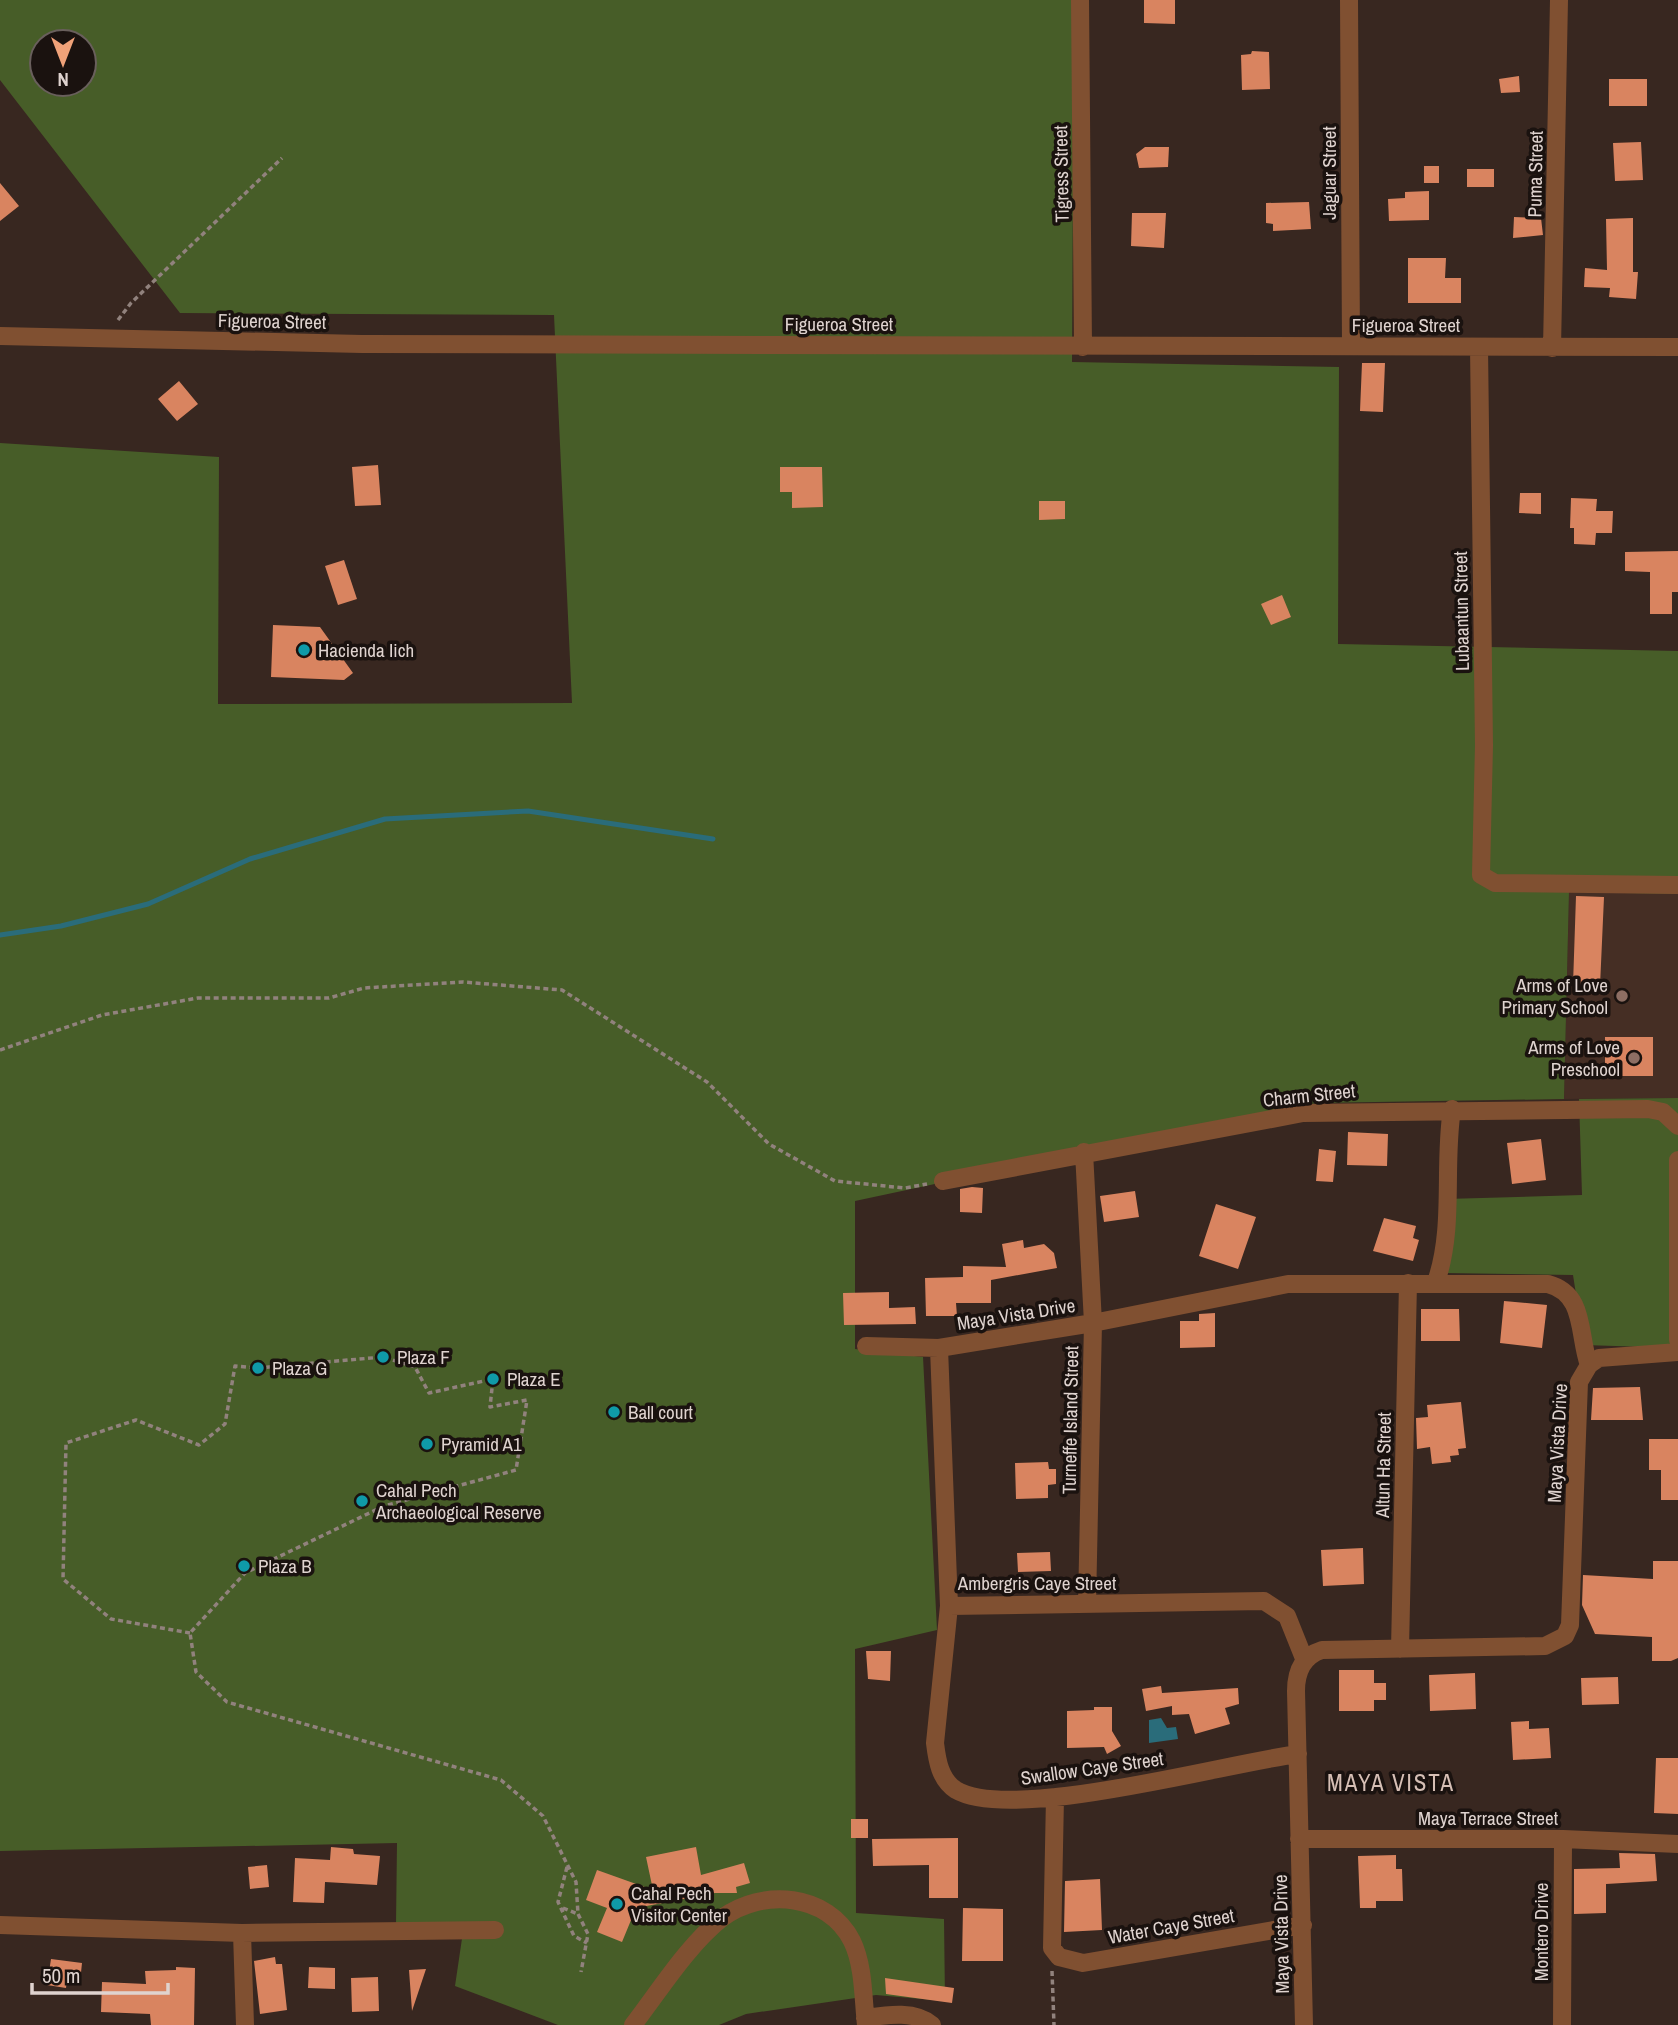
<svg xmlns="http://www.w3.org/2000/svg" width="1678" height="2025" font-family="'Archivo Narrow',sans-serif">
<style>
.built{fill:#452e24}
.green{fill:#475d28;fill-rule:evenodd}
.water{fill:#2a6c7a}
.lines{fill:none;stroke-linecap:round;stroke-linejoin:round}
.stream{stroke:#2a6c7a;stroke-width:5}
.building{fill:#d98460}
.path{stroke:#91827d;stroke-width:3.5;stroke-dasharray:5 3.5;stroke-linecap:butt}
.minor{stroke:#805031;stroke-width:18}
.culture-dot{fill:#0f9aa8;stroke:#1a120f;stroke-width:2.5}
.education-dot{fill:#8d6e63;stroke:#1a120f;stroke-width:2.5}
.labels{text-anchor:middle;stroke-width:7;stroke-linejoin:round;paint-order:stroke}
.street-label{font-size:19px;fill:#dfd3cf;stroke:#1a120f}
.poi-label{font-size:19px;fill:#dfd3cf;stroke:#1a120f;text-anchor:start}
.quarter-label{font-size:23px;letter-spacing:2px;fill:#d6bfb5;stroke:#1a120f}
</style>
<rect width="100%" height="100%" fill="#382720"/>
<!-- built -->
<path class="built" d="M1569 892 1678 894V1098L1564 1099Z"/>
<!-- green -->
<path class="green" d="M0 0H1074L1072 362 1339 367 1338 644 1678 651V894L1569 892 1564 1099 1316 1103 855 1201V1349L923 1357 937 1630 855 1649 856 1913 944 1919 945 2001 876 1995 746 2014 719 2025H558L455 1986 464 1925 396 1924 397 1843 0 1851V443L219 457 218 704 572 703 554 315 180 313 0 80ZM42 42H84V84H42Z
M1678 1098V1348L1584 1345 1573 1275 1446 1273V1199L1582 1195 1579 1099Z"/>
<!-- water -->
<path class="water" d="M1161 1718 1167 1728 1176 1727 1178 1739 1149 1743V1720Z"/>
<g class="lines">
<!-- stream -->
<path class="stream" d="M0 935 61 926 148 904 250 859 385 819 528 811 713 839"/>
</g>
<!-- building -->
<path class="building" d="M1144 0H1175V24L1144 23Z
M1252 51 1269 52 1270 89 1242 90 1241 55 1251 54Z
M1519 76 1520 92 1501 93 1499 79Z
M1609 79H1647V106H1609Z
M1641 142 1643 180 1615 181 1613 143Z
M1145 147H1169L1168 167 1139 168 1136 154Z
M1424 166H1439V183H1424Z
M1467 169H1494V187H1467Z
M0 183 19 206 0 221Z
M1429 191V220L1389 221 1388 199 1405 198V192Z
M1309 202 1311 229 1273 231V224L1266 223V203Z
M1132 213H1166L1164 248 1131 246Z
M1514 217 1541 218 1543 235 1513 238Z
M1633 218V272H1638L1636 299 1609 297 1610 288 1584 287 1585 268 1607 270 1606 219Z
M1408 258H1446L1445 278H1461V303H1408Z
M1362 363H1385L1383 412 1360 411Z
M179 381 198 404 177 421 158 399Z
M378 465 381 505 355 506 352 467Z
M780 467H822L823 507 792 508V492H780Z
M1520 493H1541V514L1519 513Z
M1571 498 1597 499 1596 511H1613L1612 533H1596L1595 545 1574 544V528H1570Z
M1039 501H1065V519L1039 520Z
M1678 551V592H1672V614H1650V572L1625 571V552Z
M344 560 357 599 338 605 325 566Z
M1282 595 1291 617 1271 625 1261 604Z
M273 625 320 627 353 673 344 680 271 677Z
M1576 896 1604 897 1600 986 1573 985Z
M1605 1037H1653V1076H1605Z
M1348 1132 1388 1134 1387 1166 1347 1165Z
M1541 1139 1546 1180 1512 1184 1507 1143Z
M1319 1149 1336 1151 1333 1182 1316 1181Z
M972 1187 983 1188 982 1213 960 1212V1189Z
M1135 1191 1139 1217 1104 1222 1100 1196Z
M1216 1204 1256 1217 1238 1269 1199 1256Z
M1384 1218 1416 1226 1413 1238 1419 1240 1413 1261 1373 1251Z
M1023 1240 1024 1248 1044 1244 1054 1253 1057 1268 991 1280V1303H956L957 1316H926L925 1278 963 1277V1266L1006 1267 1002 1244Z
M889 1292V1308L915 1307 916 1324 844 1325 843 1293Z
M1504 1301 1547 1305 1542 1348 1500 1343Z
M1421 1309H1459L1460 1341H1421Z
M1215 1313V1347L1180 1348V1321H1199V1314Z
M1640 1387 1643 1420H1591L1593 1388Z
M1461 1402 1466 1448 1458 1449 1459 1455 1450 1456 1451 1462 1432 1464 1430 1447 1417 1449 1416 1418 1428 1417 1427 1405Z
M1649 1439H1678V1500H1661V1470H1649Z
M1048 1462 1049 1469H1056V1484L1048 1485V1498L1016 1499 1015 1463Z
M1363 1548 1364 1584 1323 1586 1321 1550Z
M1050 1552 1051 1571 1018 1572 1017 1553Z
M1653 1561H1678V1658L1671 1661H1652V1637L1595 1634 1582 1605 1583 1575 1653 1579Z
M866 1651H891L890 1681 868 1679Z
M1339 1670H1374V1683H1386V1700H1374V1711H1339Z
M1475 1673 1476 1709 1430 1711 1429 1675Z
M1618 1677 1619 1704 1582 1705 1581 1678Z
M1161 1686 1162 1693 1238 1688 1239 1704 1225 1708 1230 1724 1195 1734 1189 1714 1172 1715V1706L1146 1711 1142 1689Z
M1094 1707H1112V1731L1121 1746 1107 1754 1104 1747 1067 1748V1711L1094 1710Z
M1529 1721V1729L1549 1728 1551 1758 1513 1760 1511 1722Z
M1656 1758H1678V1814L1654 1813Z
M851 1819H868V1838H851Z
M958 1838V1898H929V1865L873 1866 872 1839Z
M331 1847 353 1849 354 1854 380 1856 377 1885 325 1882 324 1903 293 1902 295 1858 330 1860Z
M696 1847 701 1875 744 1863 750 1883 736 1887 737 1893H715L636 1908 622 1942 597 1932 607 1908 586 1900 597 1870 653 1890 646 1857Z
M1619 1853 1655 1854 1657 1881 1606 1884V1913L1574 1914V1869L1620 1868Z
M1396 1855V1869H1402L1403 1901H1376V1908H1360L1358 1856Z
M267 1865 269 1887 250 1889 248 1867Z
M1100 1879 1102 1930 1064 1932 1065 1881Z
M963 1908 1003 1909V1961H962Z
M275 1957 276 1964H282L287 2010 260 2014 254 1961Z
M51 1959 82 1963 80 1982 67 1980 66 1988 47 1985Z
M176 1967 195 1968 194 2025H151L150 2014 101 2012 102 1982 146 1984 145 1971 176 1970Z
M309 1967 335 1968V1989L308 1988Z
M426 1969 412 2011 409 1970Z
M378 1977 379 2011 352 2012 351 1978Z
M885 1978 954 1988 952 2003 886 1994Z"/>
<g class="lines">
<!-- path -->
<path class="path" d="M118 320 131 303 282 158
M0 1050 102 1015 198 998H329L364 988 463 982 562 990 707 1082 769 1144 835 1181 905 1188 927 1184
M190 1633 111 1619 63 1579 66 1443 136 1420 199 1445 225 1424 235 1366 258 1368 383 1357 415 1367 429 1393 493 1379 490 1407 527 1400 516 1470 384 1506 245 1573 190 1633 196 1672 227 1702 501 1780 543 1816 576 1882 578 1914 588 1934 581 1972
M567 1867 558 1902 574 1936 587 1943
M563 1908 578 1914
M1052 1971 1054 2025"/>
<!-- minor -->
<path class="minor" d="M1080 0 1083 347
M1349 0 1351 346
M0 336 362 344 1678 347
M1479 347 1484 745 1481 875 1495 883 1678 885
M1552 348 1559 0
M1084 1152 1093 1323 1087 1604
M1678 1160V1340
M943 1181 1303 1113 1648 1109 1663 1112 1678 1126
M1436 1282C1455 1227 1443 1166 1452 1109
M866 1346 939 1348 1093 1323 1288 1284H1548C1586 1294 1578 1335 1589 1365
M939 1348 949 1606 1264 1601 1287 1616 1305 1661
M949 1606 935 1743C937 1760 940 1780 956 1790 1012 1823 1227 1763 1298 1754
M1400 1649 1408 1283
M1055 1797 1052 1948 1059 1957 1083 1963 1303 1925
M1299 1839H1563L1678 1844
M0 1925 242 1933 495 1930
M242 1933 245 2025
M865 2018C886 2015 915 2010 932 2025
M633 2025C660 1990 687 1946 722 1918 762 1888 828 1893 852 1941 864 1966 863 1998 866 2025
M1304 2025 1296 1691C1296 1671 1303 1656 1322 1650L1545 1646 1565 1636 1570 1625 1579 1382 1589 1365 1599 1358 1678 1352
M1562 2025 1563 1839"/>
</g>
<!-- markers -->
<g class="culture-dot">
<circle cx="304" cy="650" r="7"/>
<circle cx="383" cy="1357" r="7"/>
<circle cx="258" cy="1368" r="7"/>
<circle cx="493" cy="1379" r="7"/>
<circle cx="614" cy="1412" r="7"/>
<circle cx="427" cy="1444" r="7"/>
<circle cx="362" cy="1501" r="7"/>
<circle cx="244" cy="1566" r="7"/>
<circle cx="617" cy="1904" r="7"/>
</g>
<g class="education-dot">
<circle cx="1622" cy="996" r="7"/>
<circle cx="1634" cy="1058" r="7"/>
</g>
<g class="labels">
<!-- street labels -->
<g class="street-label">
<text transform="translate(1329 173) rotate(-90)" y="7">Jaguar Street</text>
<text transform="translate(1061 174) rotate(-91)" y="7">Tigress Street</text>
<text transform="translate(1535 174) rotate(-89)" y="7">Puma Street</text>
<text transform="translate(272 321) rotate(1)" y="7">Figueroa Street</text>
<text x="839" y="331">Figueroa Street</text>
<text x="1406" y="332">Figueroa Street</text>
<text transform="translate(1461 611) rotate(-91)" y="7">Lubaantun Street</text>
<text transform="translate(1309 1095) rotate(-6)" y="7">Charm Street</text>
<text transform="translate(1016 1314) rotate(-9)" y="7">Maya Vista Drive</text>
<text transform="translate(1070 1420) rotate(-89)" y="7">Turneffe Island Street</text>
<text transform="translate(1557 1443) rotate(-87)" y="7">Maya Vista Drive</text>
<text transform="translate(1383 1465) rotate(-89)" y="7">Altun Ha Street</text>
<text x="1037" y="1590">Ambergris Caye Street</text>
<text transform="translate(1092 1768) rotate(-8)" y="7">Swallow Caye Street</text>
<text x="1488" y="1825">Maya Terrace Street</text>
<text transform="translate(1171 1926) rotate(-10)" y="7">Water Caye Street</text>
<text transform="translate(1541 1932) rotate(-90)" y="7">Montero Drive</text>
<text transform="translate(1281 1934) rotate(-91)" y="7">Maya Vista Drive</text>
</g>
<!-- poi labels -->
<g class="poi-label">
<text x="318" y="657">Hacienda Iich</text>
<text x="1608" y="992" text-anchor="end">Arms of Love<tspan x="1608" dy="22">Primary School</tspan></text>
<text x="1620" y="1054" text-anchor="end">Arms of Love<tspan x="1620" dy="22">Preschool</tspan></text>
<text x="397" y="1364">Plaza F</text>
<text x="272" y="1375">Plaza G</text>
<text x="507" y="1386">Plaza E</text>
<text x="628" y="1419">Ball court</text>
<text x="441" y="1451">Pyramid A1</text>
<text x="376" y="1497">Cahal Pech<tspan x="376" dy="22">Archaeological Reserve</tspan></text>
<text x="258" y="1573">Plaza B</text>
<text x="631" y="1900">Cahal Pech<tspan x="631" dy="22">Visitor Center</tspan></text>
</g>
<!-- quarter labels -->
<g class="quarter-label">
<text x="1391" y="1791">MAYA VISTA</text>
</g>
</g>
<!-- north arrow -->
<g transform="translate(63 63) rotate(180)"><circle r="33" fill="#1a120f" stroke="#695f5c" stroke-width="2"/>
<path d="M0-5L12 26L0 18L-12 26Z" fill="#f0a279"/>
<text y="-10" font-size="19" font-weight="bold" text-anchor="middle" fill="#dfd3cf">N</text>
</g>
<!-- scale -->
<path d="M32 1983v10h136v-10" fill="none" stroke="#dfd3cf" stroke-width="3.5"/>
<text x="42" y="1983" font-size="21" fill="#dfd3cf" stroke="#1a120f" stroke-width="5" paint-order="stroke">50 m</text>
</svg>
